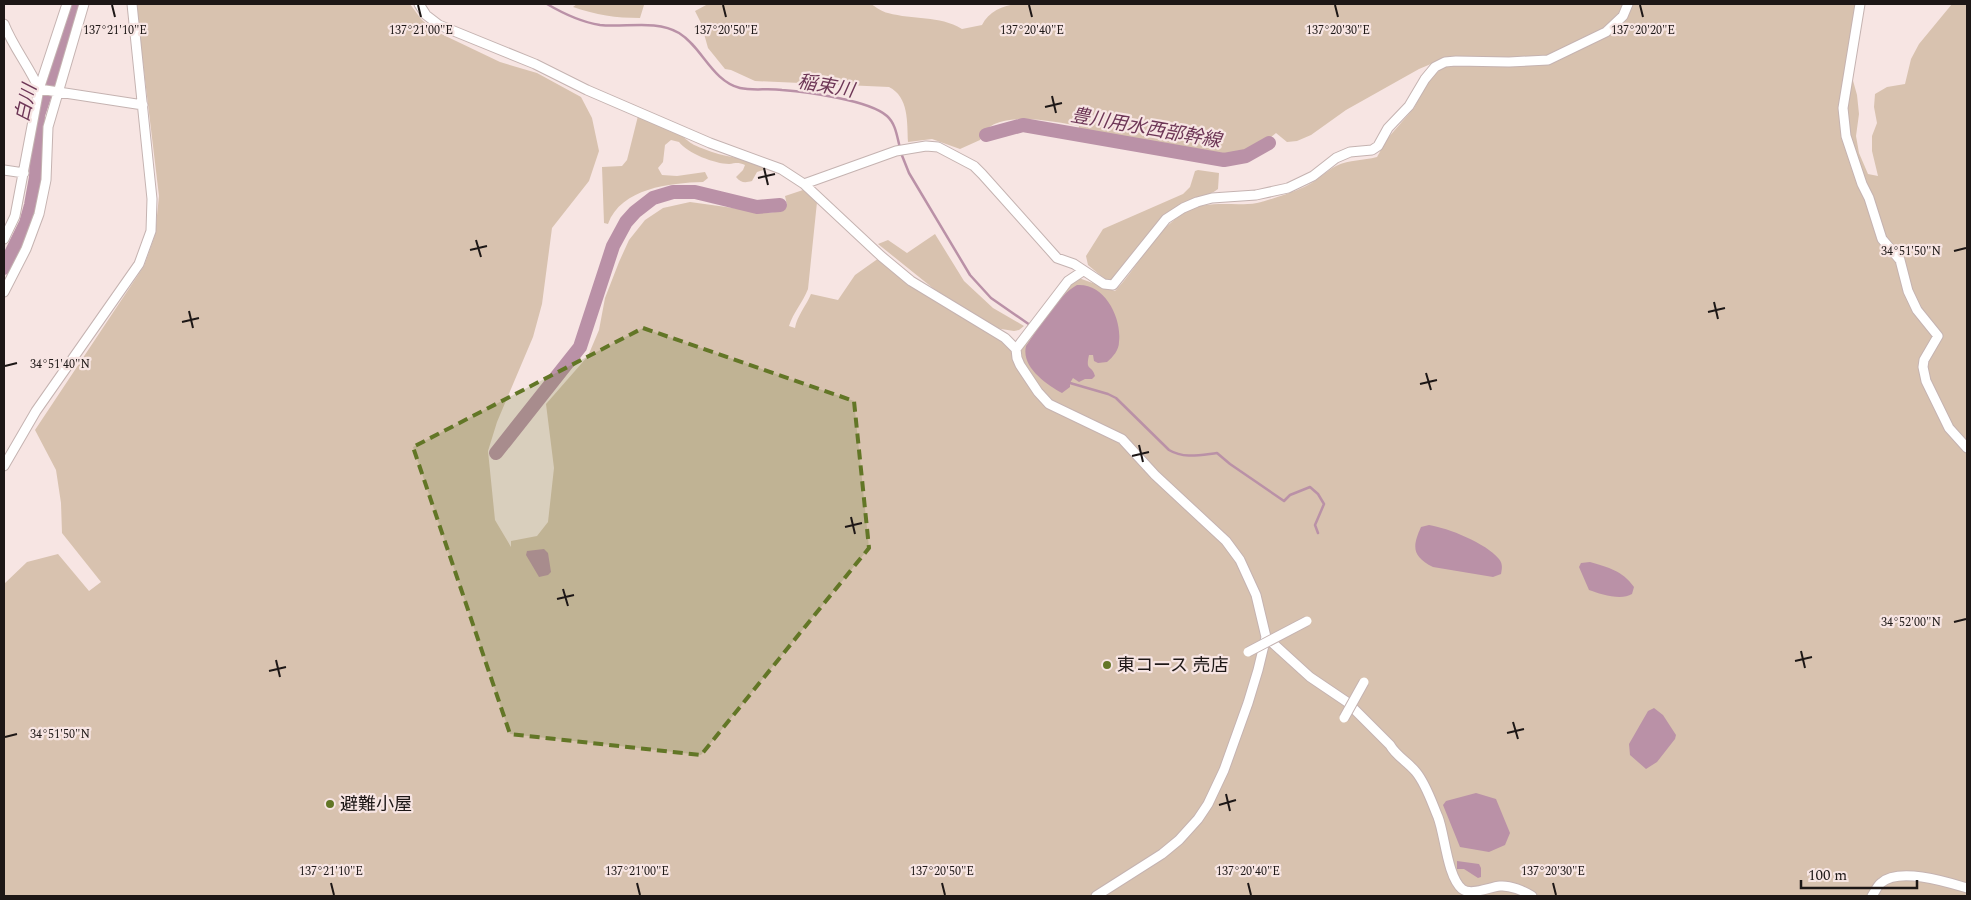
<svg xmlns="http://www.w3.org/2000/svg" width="1971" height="900" font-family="Spectral,'Noto Sans JP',serif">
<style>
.green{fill:#d8c2af}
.water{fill:#ba91a7}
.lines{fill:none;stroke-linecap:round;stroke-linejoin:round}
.stream{stroke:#ba91a7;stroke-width:2.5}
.river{stroke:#ba91a7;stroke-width:14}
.minor-casing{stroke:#c5b3b1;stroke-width:11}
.minor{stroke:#fff;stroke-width:9}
.minor-bridge-casing{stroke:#c5b3b1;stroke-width:11;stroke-linecap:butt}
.minor-bridge{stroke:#fff;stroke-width:9}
.marked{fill:#627626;fill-opacity:0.2;stroke:#627626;stroke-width:4;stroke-dasharray:10 6;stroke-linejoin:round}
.ticks{fill:none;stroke:#1d1716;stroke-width:2}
.poi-dot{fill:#627626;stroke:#f7e5e3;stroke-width:2}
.labels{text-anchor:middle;stroke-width:4.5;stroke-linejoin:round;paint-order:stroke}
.poi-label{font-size:18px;fill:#1d1716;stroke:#f7e5e3;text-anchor:start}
.water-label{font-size:19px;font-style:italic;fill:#6e3757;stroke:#f7e5e3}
.ticks-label{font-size:12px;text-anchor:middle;fill:#1d1716;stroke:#f7e5e3;stroke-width:4.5;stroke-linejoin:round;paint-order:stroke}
</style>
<rect width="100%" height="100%" fill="#f7e5e3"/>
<!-- green -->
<path class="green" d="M136 4H410L421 19 433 30 500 62 537 73 581 97 592 118 599 151 589 181 552 228 542 304 533 337 497 422 488 451 495 520 511 547V541L537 536 548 522 554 468 546 404 588 356 599 330 605 298 619 262 629 240 645 220 663 208 690 202 769 213 775 212 787 205 785 196 803 190 817 202 808 289C803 302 793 313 789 326L795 328C797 316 806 306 811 294L838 300 855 275 879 258 1003 341 1012 352 1076 277 1115 291C1139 266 1155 229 1186 212 1208 199 1234 207 1257 203 1270 200 1297 191 1308 185 1318 180 1326 171 1336 166 1350 159 1363 161 1377 157L1387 139 1414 108 1429 79 1441 69 1449 65H1534L1549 63 1590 44 1631 4H1858L1847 59 1857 95 1859 114 1856 136 1859 153 1868 174 1878 176 1872 151V136L1877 123 1874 107 1875 94 1887 87 1905 84 1911 59 1919 44 1952 4H1967V896H4V584L27 562 58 554 89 591 101 582 62 533 61 503 56 470 35 430 144 266 155 235 159 196Z
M577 4H643L644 5 640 18C616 18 596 15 573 7Z
M708 4H871C876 7 882 12 888 13 913 20 939 15 962 29L982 25C988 12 1003 5 1017 4H1626L1624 9 1611 25 1553 56 1438 61 1419 69 1346 110 1311 135 1297 141 1287 142 1276 133C1258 148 1243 158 1219 157L1078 132 1079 126C1054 122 990 107 980 140L960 149 932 139 908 142C907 122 909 97 889 87L755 81 731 70 725 69 708 48 701 23 695 11Z
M638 116C649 120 670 125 678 132 688 141 690 144 704 149 723 157 743 158 764 164L766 169 757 172 752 181C745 183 741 183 736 177L743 170 745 165C738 162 736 163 729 164 715 164 687 153 679 142L671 140 665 145 663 162 658 168 662 175 677 176 705 172 708 178 703 182C670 183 621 188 608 224L604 223 602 167 622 166 627 160Z
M1198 170 1219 173 1218 189C1207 198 1190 197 1179 207 1156 228 1135 256 1114 280H1106L1088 265 1086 256 1103 229 1183 194 1190 187 1195 171Z
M935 234 964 281 993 308 1024 326 1019 330 1014 331 995 328 934 289 878 244 888 240 907 253Z"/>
<!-- water -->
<path class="water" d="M1077 285C1105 283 1122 318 1119 342 1119 350 1113 357 1107 362L1098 363 1094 361 1093 355H1089C1085 372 1092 364 1095 376L1092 379H1085L1079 382 1073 378 1070 383V387L1062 393C1046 384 1021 367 1026 346 1039 328 1058 295 1077 285Z
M1429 525C1448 528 1486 543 1499 559 1503 564 1502 568 1501 574L1493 577 1433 567C1412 556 1412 547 1421 527Z
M544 549 548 553 551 572 548 575 539 577 526 555 527 551Z
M1590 562C1609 568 1622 570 1634 587L1632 594C1621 601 1600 594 1589 590L1579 567 1581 563Z
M1654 708 1663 715 1676 735 1675 739 1657 762 1646 769 1630 755 1629 744 1648 711Z
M1476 793 1496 799 1510 833 1505 845 1489 852 1460 847 1443 805 1446 801Z
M1457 861 1479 864 1481 868V877L1478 878 1464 869H1457Z"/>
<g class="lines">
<!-- stream -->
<path class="stream" d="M547 4C564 14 581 22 600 25 624 28 656 19 679 33 702 47 712 81 740 88 753 91 768 88 782 90 807 92 869 100 887 116 896 124 897 137 900 148
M901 153 909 173 970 275 991 298 1030 325
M1070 383 1108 394 1116 398 1169 450C1184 459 1200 455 1217 453L1230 464 1284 501 1290 495 1310 487 1318 494 1324 504 1315 525 1318 533"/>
<!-- river -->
<path class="river" d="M986 135 1023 125 1224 160 1246 156 1269 143
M4 268 26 223 31 205 36 177 38 115 75 4
M496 453 580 347 613 246 626 222 635 212 653 198 673 192H695L757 207 780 205"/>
<!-- minor casing -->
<g class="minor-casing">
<path id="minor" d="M419 4 426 15 439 25 535 64 587 90 710 143 781 169 804 184 881 256 911 281 1005 338 1016 349
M1860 4 1843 108 1846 136 1862 184 1869 198 1882 239 1900 260 1908 291 1917 310 1938 336 1924 360 1923 367 1926 381 1949 428 1967 448
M4 24C13 47 29 66 39 89
M39 89 143 105
M4 170 24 173
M804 184 896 151 926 146 938 147 974 166 982 174 1057 258 1074 264 1104 284 1113 285 1166 219 1183 208 1197 202 1212 198 1256 195 1288 188 1313 176 1336 158 1350 152 1372 150 1378 146 1388 128 1409 106 1425 79 1435 67 1445 62 1456 61 1509 62 1548 60 1606 32 1623 16 1628 4
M4 239 15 216 39 89 67 4
M1083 271 1068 281 1016 349 1017 358 1020 365 1038 392 1049 404 1122 439 1155 475 1226 541 1240 560 1256 595 1266 637 1258 670 1248 703 1224 770 1208 804 1198 819 1179 840 1162 854 1096 896
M4 292 26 249 39 214 46 180 48 127 84 4
M4 466 36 411 139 264 151 231 152 199 132 4
M1266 637 1310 677 1347 702 1390 745C1396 756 1408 762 1416 772 1426 784 1432 803 1438 817 1445 835 1447 876 1462 889 1471 896 1489 887 1500 886 1510 885 1524 891 1532 896
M1872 896C1875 892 1877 886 1881 883 1899 867 1947 882 1967 888"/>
</g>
<!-- minor -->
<use href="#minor" class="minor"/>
<!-- minor-bridge casing -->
<g class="minor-bridge-casing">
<path id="minor-bridge" d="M1248 652 1307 621
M1344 718 1364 682"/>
</g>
<!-- minor-bridge -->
<use href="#minor-bridge" class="minor-bridge"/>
</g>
<!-- marked area -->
<path class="marked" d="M643 328 854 401 869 548 701 755 510 734 413 447Z"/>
<!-- ticks -->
<path class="ticks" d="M112 5 115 17M418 5 421 17M723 5 726 17M1029 5 1032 17M1335 5 1338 17M1640 5 1643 17M1052 96 1056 113M1045 107 1062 103M764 168 768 185M758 178 775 174M476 240 481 257M470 250 487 246M1954 251 1966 248M1714 302 1718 319M189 311 193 328M1708 312 1725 308M182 322 199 318M5 366 17 363M1426 373 1431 390M1420 384 1437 380M1139 445 1143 462M1132 456 1149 452M851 517 855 534M845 527 862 523M563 589 568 606M557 599 574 595M1954 622 1966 619M1801 651 1805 668M276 660 280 677M1795 661 1812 657M269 671 286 667M1513 722 1518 739M1507 733 1524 729M5 737 17 734M1226 794 1230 811M1219 805 1236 800M331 883 334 895M637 883 640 895M942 883 945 895M1248 883 1251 895M1553 883 1556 895"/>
<!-- markers -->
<g class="poi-dot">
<circle cx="1107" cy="665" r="5"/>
<circle cx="330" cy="804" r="5"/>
</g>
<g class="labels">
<!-- poi labels -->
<g class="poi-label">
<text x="1117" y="671">東コース 売店</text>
<text x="340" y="810">避難小屋</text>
</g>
<!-- water labels -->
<g class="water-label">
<text transform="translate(826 85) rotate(10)" y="7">稲束川</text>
<text transform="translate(25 103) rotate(-77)" y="7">白川</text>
<text transform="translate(1146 127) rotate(10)" y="7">豊川用水西部幹線</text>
</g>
</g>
<g class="ticks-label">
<text x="115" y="34">137°21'10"E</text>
<text x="421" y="34">137°21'00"E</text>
<text x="726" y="34">137°20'50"E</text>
<text x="1032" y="34">137°20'40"E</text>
<text x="1338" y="34">137°20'30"E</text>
<text x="1643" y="34">137°20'20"E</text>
<text x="1911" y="255">34°51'50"N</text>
<text x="60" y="368">34°51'40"N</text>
<text x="1911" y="626">34°52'00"N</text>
<text x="60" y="738">34°51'50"N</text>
<text x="331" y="875">137°21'10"E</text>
<text x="637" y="875">137°21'00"E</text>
<text x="942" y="875">137°20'50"E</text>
<text x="1248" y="875">137°20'40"E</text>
<text x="1553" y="875">137°20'30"E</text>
</g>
<!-- border -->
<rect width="1971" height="900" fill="none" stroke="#1d1716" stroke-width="10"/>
<!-- scale -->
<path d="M1801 880v8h116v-8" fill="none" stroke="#1d1716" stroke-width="2.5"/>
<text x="1808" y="880" font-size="15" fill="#1d1716" stroke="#f7e5e3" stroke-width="4" paint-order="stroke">100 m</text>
</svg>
